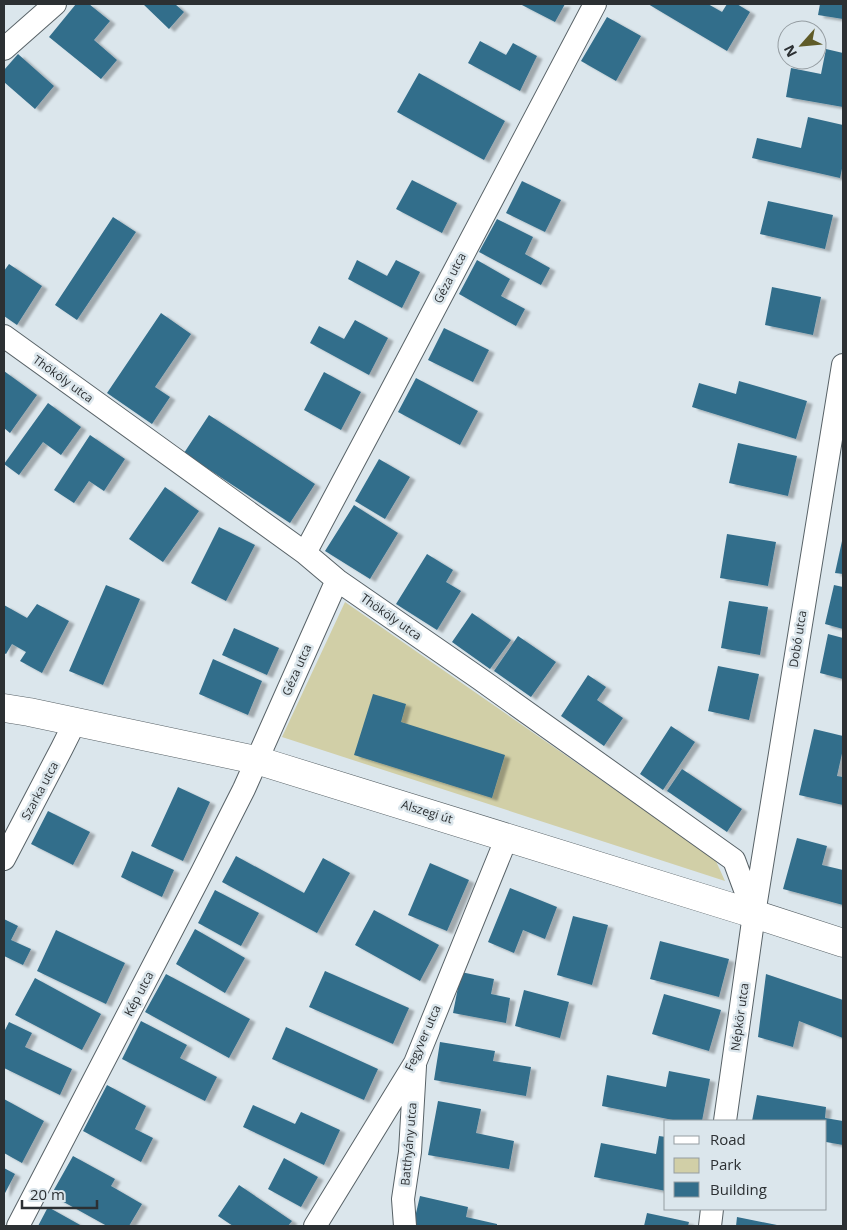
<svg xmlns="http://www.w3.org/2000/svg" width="847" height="1230" font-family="'Open Sans',sans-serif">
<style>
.green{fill:#d1cfa7}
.building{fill:#336e8b;filter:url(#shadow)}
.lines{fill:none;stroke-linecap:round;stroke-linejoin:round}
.minor-casing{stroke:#586267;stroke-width:24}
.primary-casing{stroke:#586267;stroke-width:29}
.minor{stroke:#fff;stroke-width:22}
.primary{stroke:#fff;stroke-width:28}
.labels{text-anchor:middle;stroke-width:5;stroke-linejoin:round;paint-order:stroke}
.street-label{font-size:12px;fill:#2c3033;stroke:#dbe6ec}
</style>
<defs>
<filter id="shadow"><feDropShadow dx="5.5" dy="3" stdDeviation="1" flood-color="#0004"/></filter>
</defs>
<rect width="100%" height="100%" fill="#dbe6ec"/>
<!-- green -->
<path class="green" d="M345 602 715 859 725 881 282 737Z"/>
<!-- building -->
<path class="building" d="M76 4H89L110 21 94 40 117 60 101 79 49 37Z
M143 4H175L184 12 169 29Z
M520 4H565L555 22Z
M648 4H708L722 12 727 4H737L750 12 727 51Z
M820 4H843V19L818 15Z
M607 17 641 36 616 81 581 61Z
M480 41 506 55 513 43 537 56 520 91 468 63Z
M826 49 843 53V107L786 97 791 68 821 74Z
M18 54 54 86 35 109 4 82V70Z
M419 73 505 121 484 160 397 112Z
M808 117 843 125V164L840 178 752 158 757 138 801 148Z
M412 180 457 203 442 233 396 209Z
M522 181 561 200 545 232 506 213Z
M768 201 833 215 825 249 760 234Z
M113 217 136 232 77 320 55 305Z
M497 219 533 237 525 254 550 268 541 285 479 252Z
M357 260 387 276 396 260 420 272 402 308 348 279Z
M477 260 510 279 501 296 525 309 516 326 459 294Z
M9 264 42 286 17 325 4 316V271Z
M772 287 821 297 813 335 765 325Z
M161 313 191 334 155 387 170 397 152 424 107 393Z
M355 320 388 338 369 375 310 343 319 326 344 339Z
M444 328 489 350 473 382 428 360Z
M4 371 37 395 10 433 4 428Z
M324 372 361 392 341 430 304 410Z
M416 378 478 411 460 445 398 412Z
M739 381 807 401 796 439 692 407 699 383 736 394Z
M48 403 81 427 61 455 43 442 19 475 4 464Z
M209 415 315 484 290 523 184 453Z
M90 435 125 459 104 491 89 481 74 503 54 490Z
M738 443 797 456 788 496 729 483Z
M379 459 410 477 385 519 355 501Z
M165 487 199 511 163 562 129 539Z
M354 505 398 533 370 579 325 551Z
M219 527 255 545 226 601 191 583Z
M727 534 776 542 768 586 720 578Z
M842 541H843V574L835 573Z
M427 554 453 570 446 582 461 591 437 630 396 604Z
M106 585 140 599 103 685 69 671Z
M834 585 843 587V629L825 624Z
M729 601 768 607 760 655 721 648Z
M37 604 69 621 42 673 20 661 26 652 12 644 6 654 4 653V605L27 618Z
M472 613 511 640 490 669 452 642Z
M234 628 279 648 267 675 222 655Z
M828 634 843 638V679L820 673Z
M518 636 556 662 531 697 494 671Z
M213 659 262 681 248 715 199 694Z
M718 666 759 674 749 720 708 711Z
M588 675 606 687 597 700 623 718 604 746 561 716Z
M373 694 406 704 401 722 505 755 492 798 354 755Z
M671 726 695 742 663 790 640 774Z
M814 729 843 736V749L837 776 843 777V805L799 795Z
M682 769 742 809 727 832 667 791Z
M178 787 210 802 183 861 151 846Z
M48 811 90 832 73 865 31 844Z
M797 838 827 846 822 865 843 870V905L783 889Z
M132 851 174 870 162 897 121 877Z
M236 856 304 893 323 858 350 873 317 933 222 882Z
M430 863 469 880 447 931 408 915Z
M510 888 557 907 545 939 523 930 514 953 488 942Z
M215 890 259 913 241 946 198 923Z
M374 910 439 945 420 981 355 945Z
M573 916 608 925 592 985 557 975Z
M4 919 18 926 11 940 31 949 23 965 4 956Z
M195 929 245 958 225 993 176 964Z
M56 930 125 963 106 1004 37 971Z
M660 941 729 959 719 997 650 979Z
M325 971 409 1008 393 1044 309 1007Z
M461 972 494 979 491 994 510 998 506 1023 453 1013Z
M166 974 250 1019 229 1058 145 1012Z
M766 974 843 1000V1038L799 1021 793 1047 758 1037Z
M35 978 101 1014 82 1050 15 1015Z
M524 990 569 1002 560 1038 515 1026Z
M664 994 721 1010 709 1051 652 1034Z
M141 1021 187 1045 180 1058 217 1077 205 1101 122 1059Z
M9 1022 32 1033 25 1047 72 1069 60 1095 4 1068V1032Z
M286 1027 378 1069 364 1100 272 1059Z
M440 1042 495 1051 493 1061 531 1067 526 1096 434 1080Z
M669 1071 710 1079 702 1121H678L602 1106 607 1075 666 1087Z
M107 1085 146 1106 135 1129 153 1138 141 1162 83 1131Z
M757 1095 826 1107 825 1118 843 1121V1145L826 1142V1121H752Z
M4 1099 44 1121 22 1163 4 1153Z
M438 1101 481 1109 476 1133 514 1141 509 1169 428 1155Z
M253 1105 295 1124 301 1112 340 1130 324 1165 243 1127Z
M659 1136 666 1137V1191L594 1177 601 1143 656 1154Z
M73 1156 115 1179 111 1186 142 1204 129 1226H107L51 1195Z
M284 1158 318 1177 301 1207 268 1189Z
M4 1168 15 1174 4 1195Z
M239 1185 292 1221 288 1226H233L218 1216Z
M420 1196 468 1207 466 1217 497 1224V1226H413Z
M48 1207 82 1226H38Z
M647 1213 689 1222 688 1226H644Z
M737 1217 777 1225V1226H736Z"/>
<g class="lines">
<!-- minor casing -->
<g class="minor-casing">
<path id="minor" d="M4 49 55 4
M4 336 305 553 337 580 480 679 734 860 754 914
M305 553 387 399 595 4
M4 859 62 748 75 722
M725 1121 754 914 843 365
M18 1226 202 872 244 789 337 580
M315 1226 415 1063 507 837
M405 1226 403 1199 410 1152 415 1066
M710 1226 712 1209"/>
</g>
<!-- primary casing -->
<g class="primary-casing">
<path id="primary" d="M4 708 29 712 256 760 754 914 843 943"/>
</g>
<!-- minor -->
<use href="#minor" class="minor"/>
<!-- primary -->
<use href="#primary" class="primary"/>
</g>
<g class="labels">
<!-- street labels -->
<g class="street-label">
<text transform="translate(450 278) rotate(-62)" y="4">Géza utca</text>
<text transform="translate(63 379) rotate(36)" y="4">Thököly utca</text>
<text transform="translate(391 617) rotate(35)" y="4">Thököly utca</text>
<text transform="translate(798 639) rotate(-81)" y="4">Dobó utca</text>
<text transform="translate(297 670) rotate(-66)" y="4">Géza utca</text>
<text transform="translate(40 791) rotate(-62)" y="4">Szarka utca</text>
<text transform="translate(427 812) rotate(17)" y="4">Alszegi út</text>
<text transform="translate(139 994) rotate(-62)" y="4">Kép utca</text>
<text transform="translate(740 1017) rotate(-82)" y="4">Népkör utca</text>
<text transform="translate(423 1038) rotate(-66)" y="4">Fegyver utca</text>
<text transform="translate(409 1144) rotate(-85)" y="4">Batthyány utca</text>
</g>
</g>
<!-- border -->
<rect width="847" height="1230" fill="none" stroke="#2c3033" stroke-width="10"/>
<!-- legend -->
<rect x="664" y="1120" width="162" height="90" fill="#dbe6ec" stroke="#959da2"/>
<rect x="674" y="1136" width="25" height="8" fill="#ffffff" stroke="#959da2"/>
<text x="710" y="1145" font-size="15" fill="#2c3033">Road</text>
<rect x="674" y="1158" width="25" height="15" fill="#d1cfa7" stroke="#959da2"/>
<text x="710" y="1170" font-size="15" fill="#2c3033">Park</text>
<rect x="674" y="1182" width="25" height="15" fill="#336e8b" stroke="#959da2"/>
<text x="710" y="1195" font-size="15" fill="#2c3033">Building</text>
<!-- north arrow -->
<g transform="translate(802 45) rotate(243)"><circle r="24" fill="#dbe6ec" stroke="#959da2"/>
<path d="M0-4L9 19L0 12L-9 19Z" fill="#5f5b28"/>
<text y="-8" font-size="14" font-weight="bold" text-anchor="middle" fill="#2c3033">N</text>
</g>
<!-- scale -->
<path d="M22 1200v8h75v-8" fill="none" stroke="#2c3033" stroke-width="2.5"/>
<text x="30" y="1200" font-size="15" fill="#2c3033" stroke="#dbe6ec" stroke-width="4" paint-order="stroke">20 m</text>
</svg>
